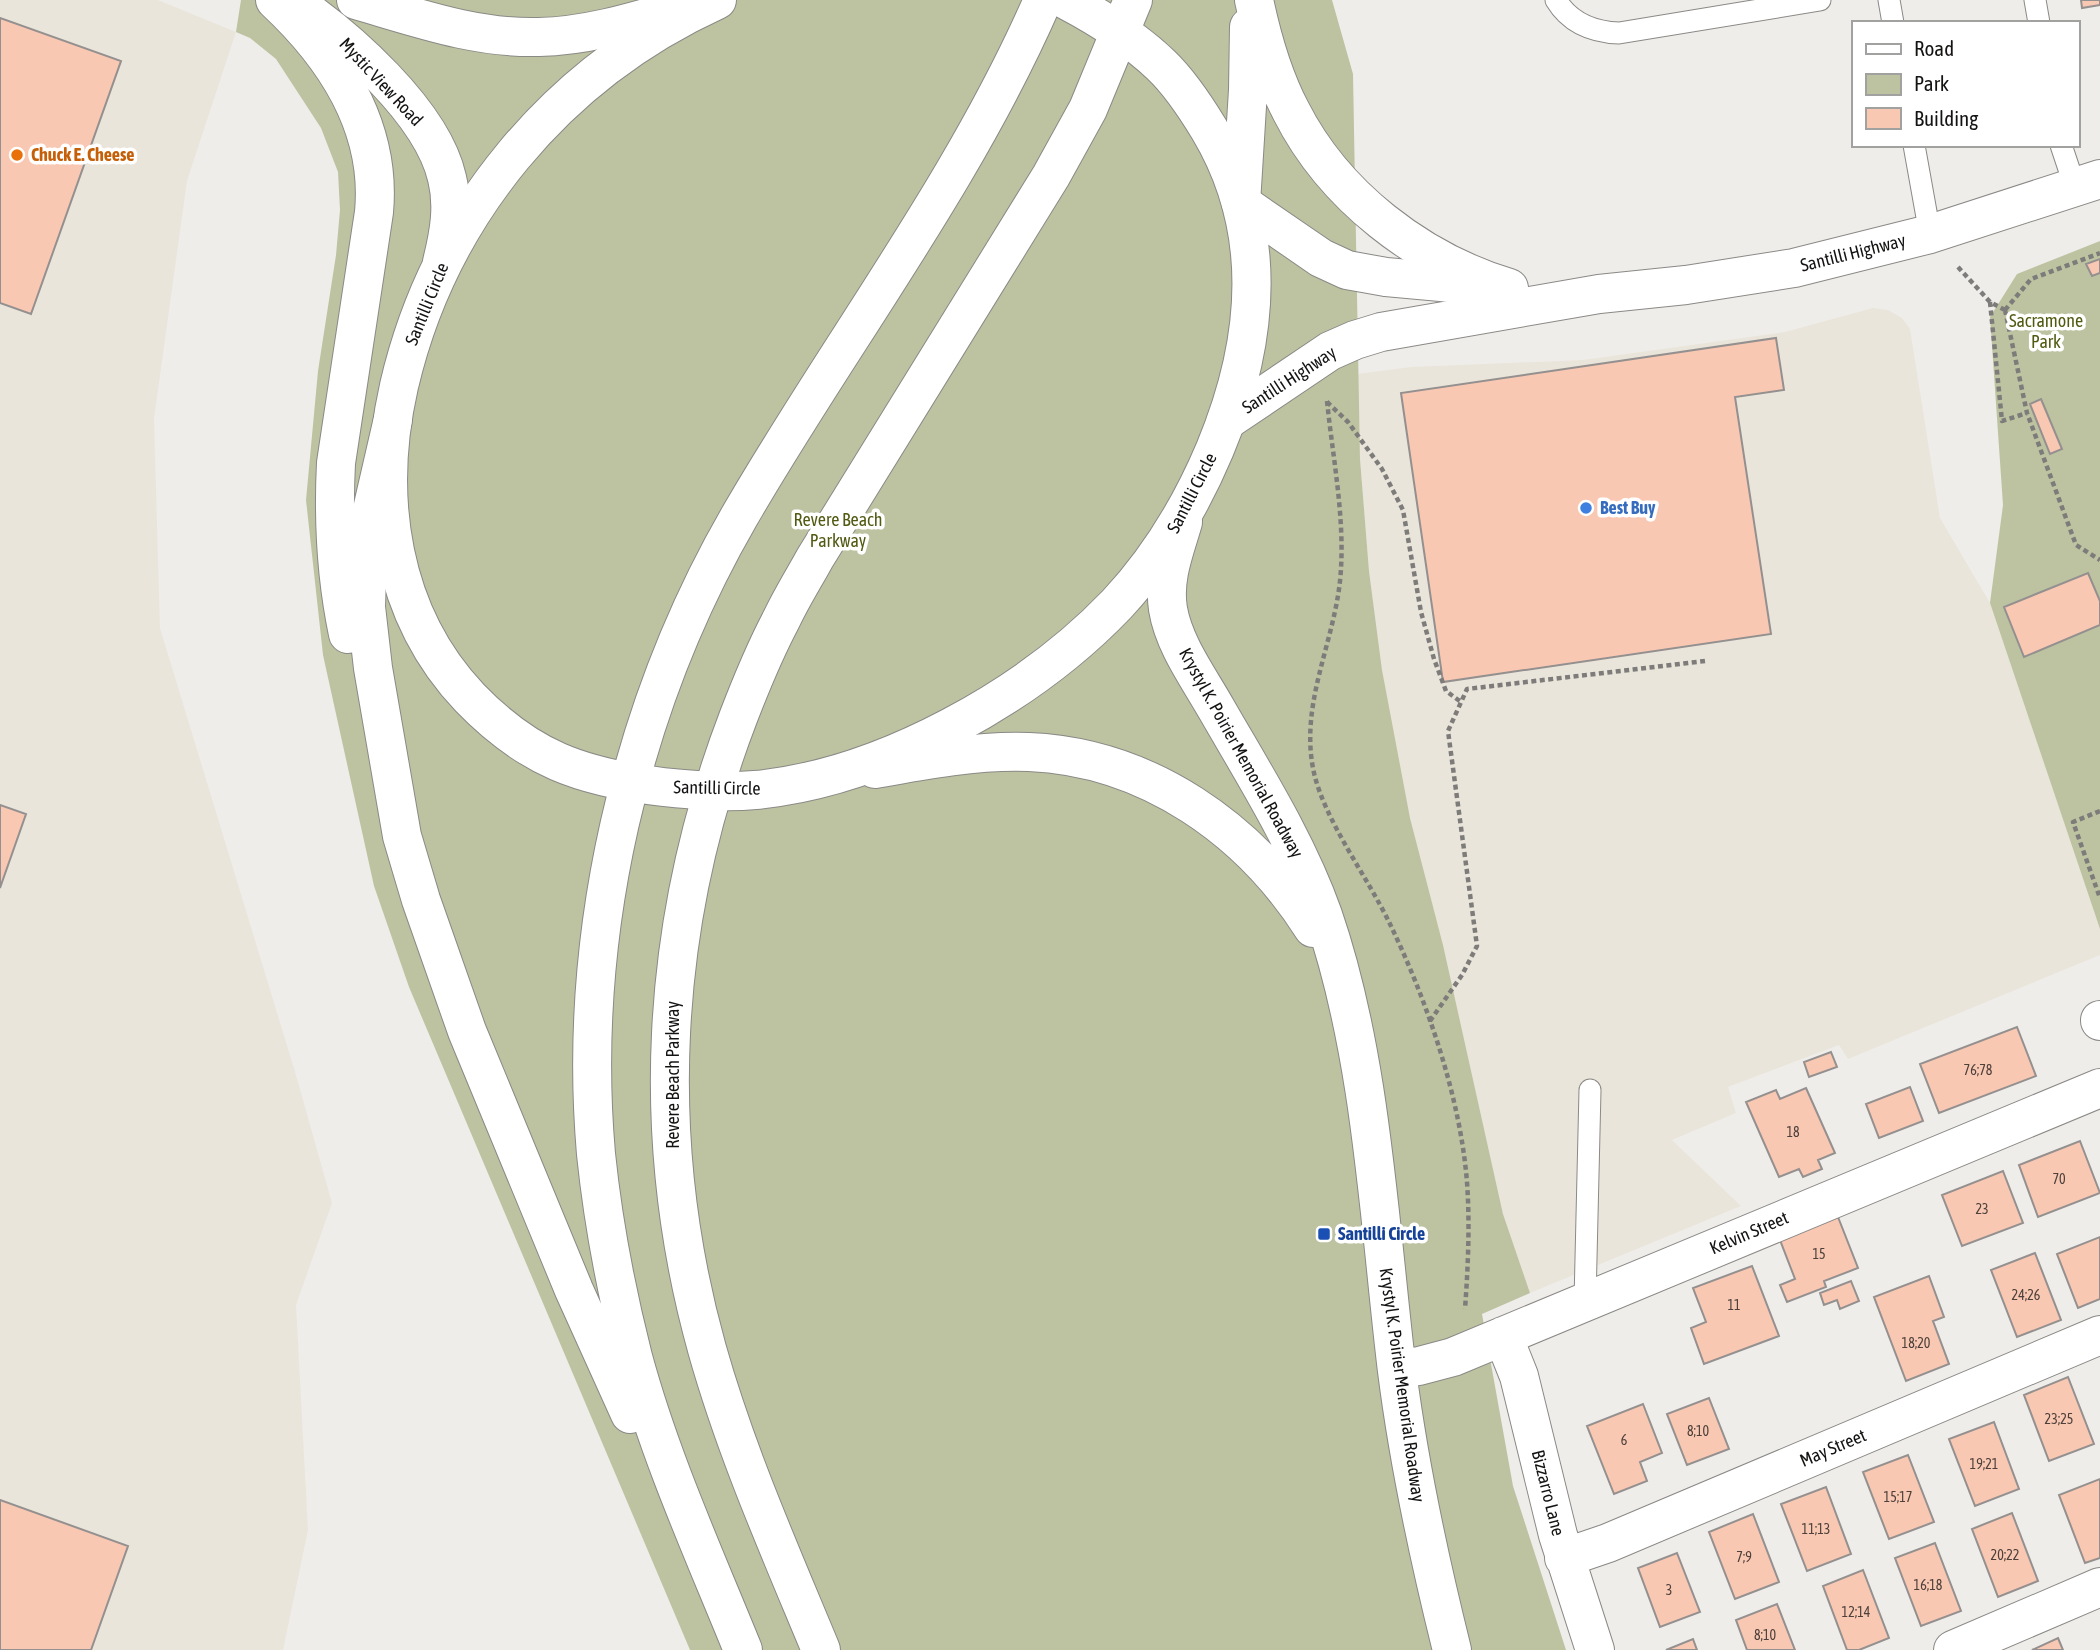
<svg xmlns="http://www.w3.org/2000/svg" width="2100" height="1650" font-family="'Asap Condensed',sans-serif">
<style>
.built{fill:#e9e5da}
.green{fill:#bdc3a1}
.building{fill:#f9c8b3;stroke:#94908f;stroke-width:2}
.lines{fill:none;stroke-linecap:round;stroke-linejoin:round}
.service-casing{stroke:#8b8986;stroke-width:23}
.minor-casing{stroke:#8b8986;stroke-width:40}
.secondary-casing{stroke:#8b8986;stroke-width:40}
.primary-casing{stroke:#8b8986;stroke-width:40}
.trunk-casing{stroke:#8b8986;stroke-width:40}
.path{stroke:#7e7c7a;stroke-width:4.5;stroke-dasharray:5 3.5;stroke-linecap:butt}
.service{stroke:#fff;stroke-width:21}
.minor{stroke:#fff;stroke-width:38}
.secondary{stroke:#fff;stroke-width:38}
.primary{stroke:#fff;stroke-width:38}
.trunk{stroke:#fff;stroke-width:38}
.food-dot{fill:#e8710a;stroke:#fff;stroke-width:2.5}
.shop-dot{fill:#3f7fe0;stroke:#fff;stroke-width:2.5}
.transit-dot{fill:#1a4fb4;stroke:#fff;stroke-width:2.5}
.labels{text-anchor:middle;stroke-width:7;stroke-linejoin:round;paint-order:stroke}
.number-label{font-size:14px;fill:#4d403a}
.street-label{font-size:18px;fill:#141312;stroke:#fff}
.food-label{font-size:18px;font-weight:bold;fill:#c56008;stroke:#fff;text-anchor:start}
.park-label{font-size:18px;fill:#525a12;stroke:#fff}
.shop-label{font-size:18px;font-weight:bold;fill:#366cbe;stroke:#fff;text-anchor:start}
.transit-label{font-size:18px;font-weight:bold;fill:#164399;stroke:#fff;text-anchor:start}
</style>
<rect width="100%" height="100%" fill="#efedea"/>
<!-- built -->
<path class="built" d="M0 0H158L236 32 187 181 154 419 160 628 296 1075 332 1203 296 1305 308 1530 283 1650H0Z
M1873 308 1888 310 1902 318 1910 329 1940 518 1990 603 2100 929V955L1848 1059 1839 1045 1728 1087 1736 1113 1672 1140 1741 1206 1530 1293 1503 1214 1443 945 1410 818 1394 742 1382 670 1369 571 1360 459 1357 374 1411 367 1583 360 1785 332Z"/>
<!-- green -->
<path class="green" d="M241 0H1332L1353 74 1360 459 1369 571 1382 670 1410 818 1443 945 1503 1214 1530 1293 1482 1314 1513 1486 1566 1650H690L409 987 374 886 323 655 306 500 318 371 336 255 340 210 338 172 321 128 276 59 250 38 236 32Z
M2100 241V929L1990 603 2003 505 1990 317 2017 274Z"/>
<!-- building -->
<path class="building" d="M2081 0H2100V5L2082 8Z
M0 18 121 61 31 314 0 303Z
M2100 259V273L2092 276 2086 264Z
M1776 338 1784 390 1735 397 1771 634 1443 682 1401 393Z
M2041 399 2062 449 2050 454 2030 404Z
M2088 573 2100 601V625L2024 657 2004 607Z
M0 805 26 814 0 888Z
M2017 1027 2036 1076 1939 1113 1920 1064Z
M1831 1052 1837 1067 1809 1077 1804 1062Z
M1910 1087 1923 1121 1879 1138 1866 1104Z
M1806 1088 1835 1153 1818 1160 1822 1169 1803 1177 1799 1169 1779 1177 1746 1102 1776 1090 1780 1099Z
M2080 1141 2100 1193 2038 1217 2019 1165Z
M2003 1171 2023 1223 1962 1246 1942 1195Z
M1838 1217 1858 1268 1824 1281 1826 1287 1787 1302 1780 1285 1795 1279 1780 1240Z
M2100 1237V1299L2078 1308 2057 1254Z
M2035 1253 2061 1320 2017 1337 1991 1270Z
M1752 1266 1779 1336 1704 1364 1691 1328 1706 1322 1693 1288Z
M1929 1276 1944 1317 1933 1321 1949 1364 1906 1381 1874 1297Z
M1851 1281 1859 1301 1840 1309 1837 1300 1824 1305 1820 1293Z
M2068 1377 2094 1444 2049 1461 2024 1395Z
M1709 1398 1729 1449 1687 1465 1667 1414Z
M1643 1404 1662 1453 1640 1462 1647 1481 1614 1494 1587 1426Z
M1994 1422 2019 1489 1975 1506 1949 1439Z
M1908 1455 1934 1522 1889 1539 1863 1472Z
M2100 1479V1558L2085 1563 2059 1495Z
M1826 1487 1851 1554 1807 1571 1781 1504Z
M0 1500 128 1546 91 1650H0Z
M2012 1513 2038 1581 1998 1597 1972 1529Z
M1753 1514 1779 1582 1735 1599 1709 1532Z
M1935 1543 1961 1611 1921 1626 1895 1558Z
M1677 1553 1700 1612 1660 1627 1638 1568Z
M1863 1570 1889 1638 1859 1650H1847L1823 1586Z
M1777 1604 1795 1650H1747L1736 1620Z
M2058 1638 2063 1650H2032Z
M1693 1639 1697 1650H1666Z"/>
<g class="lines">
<!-- service casing -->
<g class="service-casing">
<path id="service" d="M1556 0C1570 23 1592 32 1619 33L1820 0
M1889 0 1893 23
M2035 0 2039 23
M1914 145 1930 234
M2061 145 2075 187
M1585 1301 1590 1090"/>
</g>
<!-- minor casing -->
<g class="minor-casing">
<path id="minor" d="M291 0C345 36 432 112 447 178 454 206 449 234 442 262
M356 0C415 17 476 39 539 37 591 36 642 19 691 5
M1183 522C1175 550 1163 578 1168 609 1174 645 1199 678 1217 710 1255 776 1297 842 1323 915 1372 1057 1379 1222 1397 1371 1409 1465 1429 1558 1452 1650
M875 769C924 760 978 750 1029 752 1148 757 1250 829 1313 928
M2100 1020V1021
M1503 1336 1519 1376 1558 1535 1595 1650
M1397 1369 1419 1366 1453 1357 2100 1088
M1564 1558 1608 1543 2100 1335
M1953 1650 2100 1587"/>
</g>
<!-- secondary casing -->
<g class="secondary-casing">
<path id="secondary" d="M1241 203 1321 258 1347 270 1386 277 1496 287
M1226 421 1330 351 1355 340 1381 332 1599 294 1686 285 1794 268 1930 234 2100 179"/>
</g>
<!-- primary casing -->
<g class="primary-casing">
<path id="primary" d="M717 0C557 73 439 214 399 386 374 496 390 614 470 698 529 759 581 777 663 787 693 790 725 793 755 790 883 778 1029 696 1117 604 1159 559 1191 506 1215 449 1259 343 1270 231 1209 129 1195 106 1180 83 1161 65 1133 38 1100 18 1066 0"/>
</g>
<!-- trunk casing -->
<g class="trunk-casing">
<path id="trunk" d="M275 0C335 56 382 126 374 212L336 463C333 521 336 577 348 634
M1254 0C1262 38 1273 77 1291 111 1334 196 1419 261 1509 288
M1241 203 1248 90 1249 27
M393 419 372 510 368 543 366 607 373 668 402 836 421 900 467 1031 574 1290 630 1414
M743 1650C704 1554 660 1457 633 1357 616 1290 603 1222 596 1154 577 936 630 706 739 517 839 344 963 184 1043 0
M821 1650C780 1551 736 1452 707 1349 648 1138 660 922 738 718 751 684 765 650 782 618 792 597 804 578 815 558L1051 176 1088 109 1133 0"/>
</g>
<!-- path -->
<path class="path" d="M1958 267 1990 302 2005 310
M1990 302 2002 421 2027 413
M2005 310 2027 413 2076 545 2100 560
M2005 310 2031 279 2100 253
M1327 401C1333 460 1346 522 1340 581 1333 646 1299 706 1314 773 1325 821 1368 878 1390 924 1427 1001 1460 1096 1467 1182 1470 1224 1468 1268 1465 1309
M1327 402 1348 422 1382 469 1403 510 1421 612 1434 659 1446 691 1461 702
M2100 811 2073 822 2100 898
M1430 1021 1462 975 1477 946 1448 731 1467 689 1705 661"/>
<!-- service -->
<use href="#service" class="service"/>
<!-- minor -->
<use href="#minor" class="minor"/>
<!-- secondary -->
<use href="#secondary" class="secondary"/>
<!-- primary -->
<use href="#primary" class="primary"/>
<!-- trunk -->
<use href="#trunk" class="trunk"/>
</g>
<!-- markers -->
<circle class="food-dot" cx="17" cy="155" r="7"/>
<circle class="shop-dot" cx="1586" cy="508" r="7"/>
<rect class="transit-dot" x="1317" y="1227" width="14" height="14" rx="3.5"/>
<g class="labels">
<!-- number labels -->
<g class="number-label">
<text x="1978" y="1075">76;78</text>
<text x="1793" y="1137">18</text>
<text x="2059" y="1184">70</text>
<text x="1982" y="1214">23</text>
<text x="1819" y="1259">15</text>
<text x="2026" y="1300">24;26</text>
<text x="1734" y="1310">11</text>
<text x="1916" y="1348">18;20</text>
<text x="2059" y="1424">23;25</text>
<text x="1698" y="1436">8;10</text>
<text x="1624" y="1445">6</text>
<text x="1984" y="1469">19;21</text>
<text x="1898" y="1502">15;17</text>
<text x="1816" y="1534">11;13</text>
<text x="2005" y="1560">20;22</text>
<text x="1744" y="1562">7;9</text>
<text x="1928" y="1590">16;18</text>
<text x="1669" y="1595">3</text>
<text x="1856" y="1617">12;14</text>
<text x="1765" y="1640">8;10</text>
</g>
<!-- street labels -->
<g class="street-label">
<text transform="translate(381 82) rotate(47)" y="6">Mystic View Road</text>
<text transform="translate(1853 253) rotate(-14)" y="6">Santilli Highway</text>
<text transform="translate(427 304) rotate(-68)" y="6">Santilli Circle</text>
<text transform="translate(1289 380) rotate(-33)" y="6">Santilli Highway</text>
<text transform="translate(1192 493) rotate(-63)" y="6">Santilli Circle</text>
<text transform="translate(1241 753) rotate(61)" y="6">Krystyl K. Poirier Memorial Roadway</text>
<text transform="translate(717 788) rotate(1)" y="6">Santilli Circle</text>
<text transform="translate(673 1075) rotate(-90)" y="6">Revere Beach Parkway</text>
<text transform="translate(1749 1233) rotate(-23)" y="6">Kelvin Street</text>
<text transform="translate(1402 1385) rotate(82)" y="6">Krystyl K. Poirier Memorial Roadway</text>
<text transform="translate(1833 1448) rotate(-23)" y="6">May Street</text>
<text transform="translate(1548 1493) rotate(76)" y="6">Bizzarro Lane</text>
</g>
<!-- food labels -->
<g class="food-label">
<text x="31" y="161">Chuck E. Cheese</text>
</g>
<!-- park labels -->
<g class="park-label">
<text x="2046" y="327">Sacramone<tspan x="2046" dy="21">Park</tspan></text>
<text x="838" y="526">Revere Beach<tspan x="838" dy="21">Parkway</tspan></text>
</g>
<!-- shop labels -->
<g class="shop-label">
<text x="1600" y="514">Best Buy</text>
</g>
<!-- transit labels -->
<g class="transit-label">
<text x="1338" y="1240">Santilli Circle</text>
</g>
</g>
<!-- legend -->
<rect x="1852" y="21" width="228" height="126" fill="#ffffff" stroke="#a1a1a0" stroke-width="2"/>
<rect x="1866" y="44" width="35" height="10" fill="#ffffff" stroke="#a1a1a0" stroke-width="2"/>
<text x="1914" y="56" font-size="21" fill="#141312">Road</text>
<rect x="1866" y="74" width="35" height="21" fill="#bdc3a1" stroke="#a1a1a0" stroke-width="2"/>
<text x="1914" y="91" font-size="21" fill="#141312">Park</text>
<rect x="1866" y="108" width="35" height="21" fill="#f9c8b3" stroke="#a1a1a0" stroke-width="2"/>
<text x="1914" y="126" font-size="21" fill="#141312">Building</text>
</svg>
